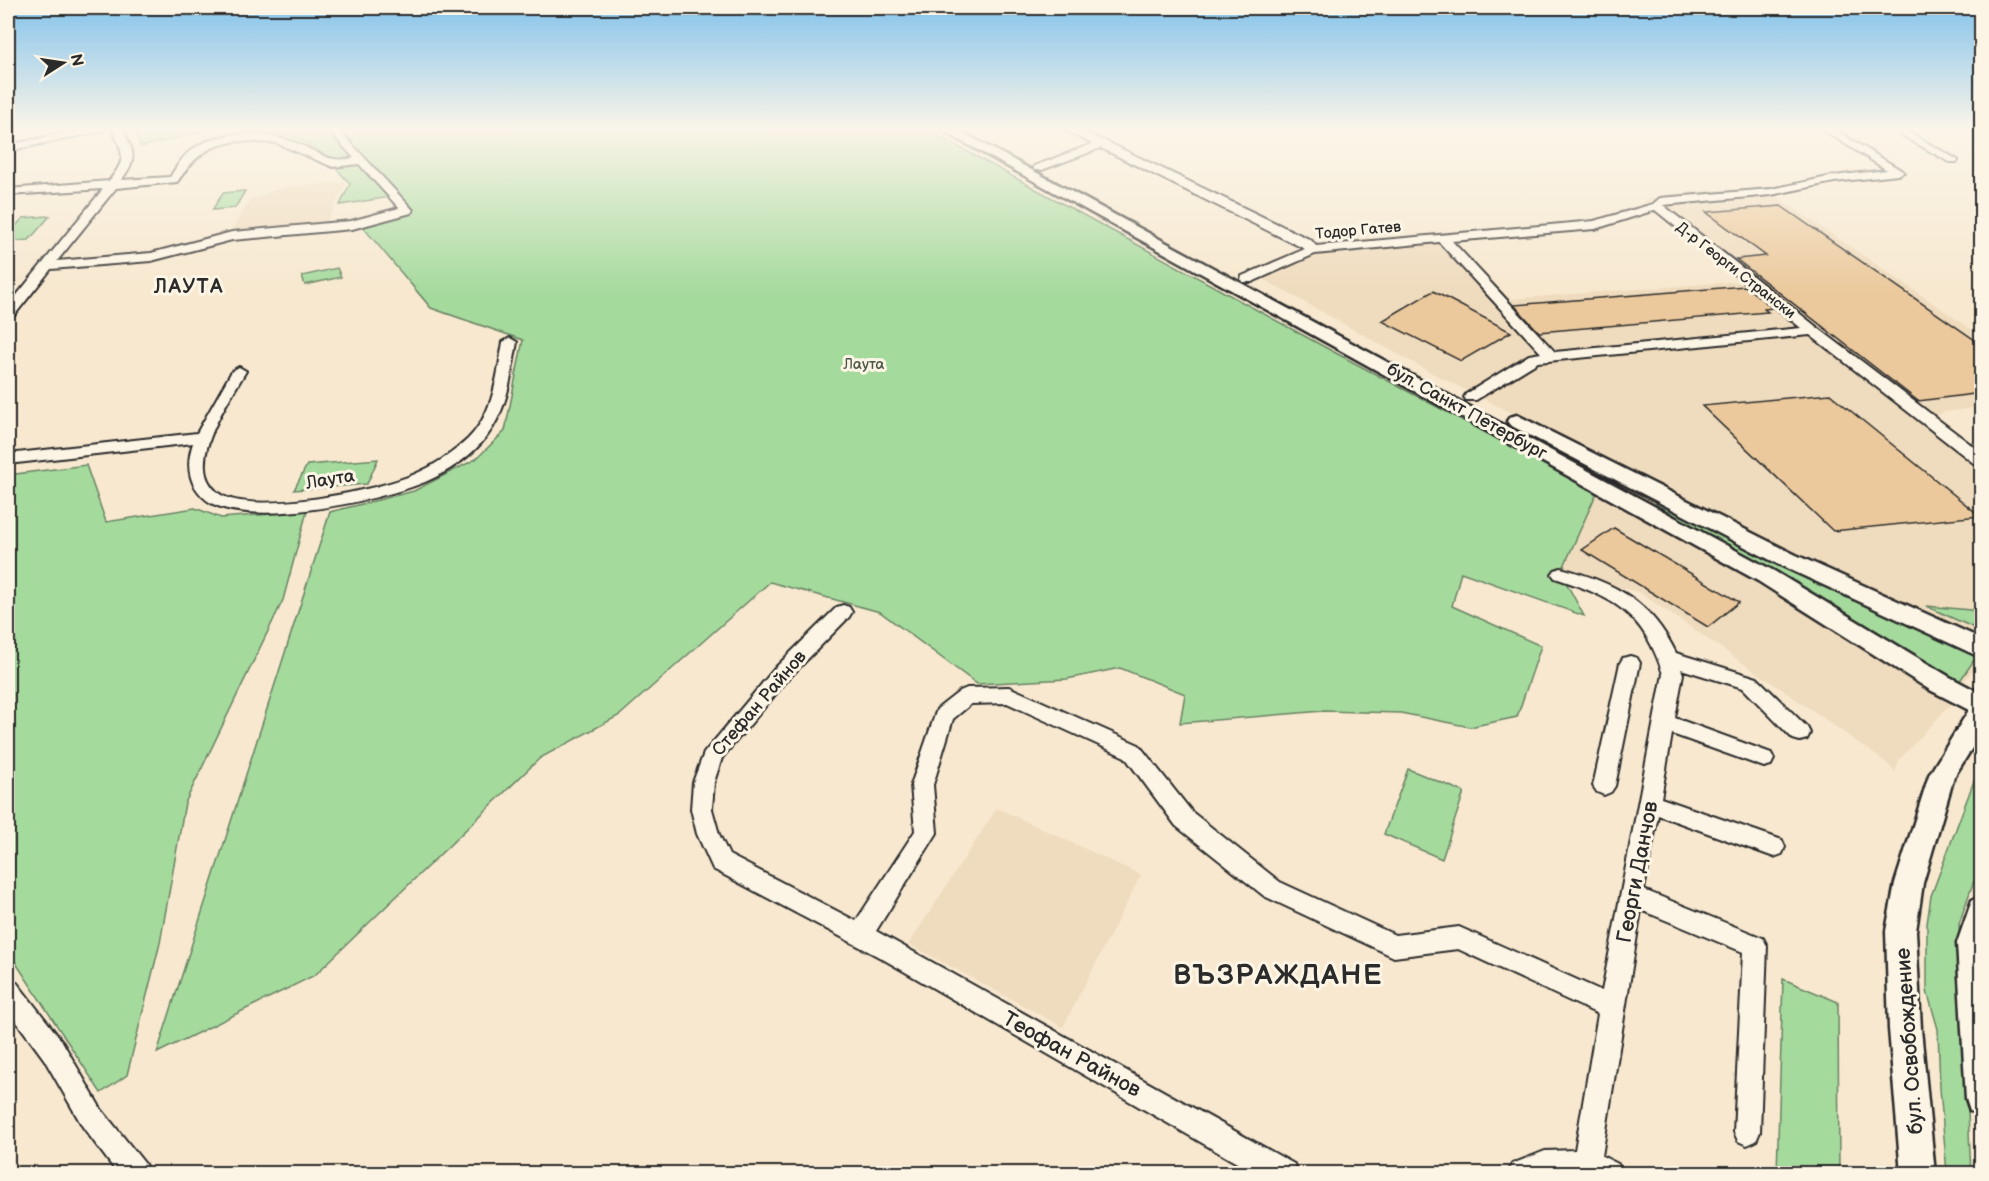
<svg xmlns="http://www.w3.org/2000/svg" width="1989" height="1181" font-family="'Balsamiq Sans',sans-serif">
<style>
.built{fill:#efdbbd}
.green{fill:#a5da9d;stroke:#688264;stroke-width:1.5}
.building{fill:#ebc99c;stroke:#2b2b2b;stroke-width:1.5}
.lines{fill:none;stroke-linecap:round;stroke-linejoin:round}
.minor-casing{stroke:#2b2b2b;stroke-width:4}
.major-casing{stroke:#2b2b2b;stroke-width:5}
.minor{fill:#fcf5e5;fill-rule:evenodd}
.major{fill:#fcf5e5;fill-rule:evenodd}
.labels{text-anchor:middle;stroke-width:6;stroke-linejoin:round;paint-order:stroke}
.far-street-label{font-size:15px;fill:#2b2b2b;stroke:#fcf5e5}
.far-park-label{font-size:15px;fill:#4a5748;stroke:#fcf5e5}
.street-label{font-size:18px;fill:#2b2b2b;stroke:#fcf5e5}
.far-district-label{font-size:20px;font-weight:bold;letter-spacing:1.5px;fill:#2b2b2b;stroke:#fcf5e5}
.near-street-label{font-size:21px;fill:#2b2b2b;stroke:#fcf5e5}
.near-district-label{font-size:28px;font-weight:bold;letter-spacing:1.5px;fill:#2b2b2b;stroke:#fcf5e5}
</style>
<rect width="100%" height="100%" fill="#f7e8cf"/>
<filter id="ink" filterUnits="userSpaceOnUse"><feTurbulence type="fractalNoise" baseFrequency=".0167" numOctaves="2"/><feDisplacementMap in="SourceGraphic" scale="12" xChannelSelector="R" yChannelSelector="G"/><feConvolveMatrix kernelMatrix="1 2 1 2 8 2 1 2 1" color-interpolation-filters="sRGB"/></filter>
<g filter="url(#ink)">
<!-- built -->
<path class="built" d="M347 182 326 223 231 231 251 199 284 187Z
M1763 187 1981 336V407L1943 412 1936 416 1932 423 1981 461V660L1957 691 1961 697 1947 708 1899 760 1895 772 1887 763 1815 712 1639 592 1561 574 1597 492 1606 460 1430 372 1256 275 1313 250 1443 239 1452 243 1511 299 1756 280 1681 221 1644 201 1666 194Z
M997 808 1141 875 1063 1027 909 944Z"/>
<!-- green -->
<path class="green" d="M133 128H215L141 147Z
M274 128H323L390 197 340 205 350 184C328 159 314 139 279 134Z
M338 128H924L1332 351 1597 492 1561 573 1584 616 1461 572 1452 606 1541 646 1517 717 1470 727 1401 713 1323 711 1180 723 1185 694 1120 668 1067 679 977 684 880 612 770 582 620 715 540 758 315 975 157 1053 330 512 414 491 476 459 505 431 523 340 431 308 362 226 413 210Z
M245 191 235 208 212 210 223 193Z
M50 216 29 240 8 242V235L23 218Z
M337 268 341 277 305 285 302 276Z
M378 459 367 484 294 490 307 465Z
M86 465 106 522 195 508 221 518 307 511 283 600 185 803 160 943 127 1075 101 1093 8 951V475Z
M1657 502 1830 587 1979 653 1957 685 1786 578 1655 504Z
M1926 606 1981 611V631Z
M1981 762V873L1973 883 1959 924 1971 1173 1947 1174 1940 1088 1938 1029 1927 991V924L1931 896Z
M1408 769 1464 792 1442 859 1384 834Z
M1783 979 1838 1002 1839 1173H1777Z"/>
<!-- building -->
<path class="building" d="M1781 206 1982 345V393L1918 401 1736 259 1766 256 1706 212Z
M1745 286 1773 308 1764 309 1768 312 1539 332 1514 305Z
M1433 291 1511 332 1461 361 1382 321Z
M1830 394 1980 516 1833 531 1702 406Z
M1614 528 1739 602 1708 627 1582 550Z"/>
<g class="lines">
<!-- minor casing -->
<g class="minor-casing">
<path id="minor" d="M89 128H107L102 131 8 151V145Z
M112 128H122C133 151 139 158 121 180L170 177C176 168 181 158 190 151 216 130 262 130 293 142 317 150 326 164 354 158L327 128H337L413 210 411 213 352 229 232 240 151 261 51 269 13 317 8 318V306L103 189 8 195V189L109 181C128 157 123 155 112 128ZM238 141 276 143 333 167 359 164 399 208 351 221 232 232 151 253 57 261 116 188 177 182C196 156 205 146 238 141Z
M1062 128H1074L1107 142 1311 240 1316 246 1594 221 1653 204 1660 198 1771 189 1833 176 1887 170 1820 128H1832L1904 172 1898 175 1834 182 1771 195 1663 205 1818 328 1982 453V466L1976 465 1810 335 1538 362 1476 400H1466L1464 397 1466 394 1529 355 1541 353 1439 242 1315 254 1252 282H1242L1241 279 1242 276 1305 249 1101 148 1042 170H1034V166L1092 144ZM1655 210 1801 328 1555 352 1452 241 1595 229Z
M1889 128H1901L1958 160 1957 162H1949Z
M510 338 517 342C511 376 508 408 487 436 472 456 448 472 425 482 379 501 256 527 211 503 204 499 199 493 195 487 187 473 188 458 193 443L8 464V454L197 433 232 371 239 367 246 371C231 397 198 444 206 475 208 483 215 492 223 496 260 514 377 491 415 474 434 466 453 453 468 439 494 413 497 376 503 342Z
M1561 568C1615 583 1650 600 1676 653L1757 678 1807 727 1810 733 1807 739 1800 741 1793 739 1743 688 1681 669 1683 674 1675 718 1771 753 1774 759 1771 765 1764 767 1672 734 1661 798 1782 840 1785 847 1782 854 1774 857 1658 815 1644 890 1763 938 1767 946 1760 1132 1756 1141 1747 1145 1738 1141 1734 1132 1743 952 1641 910 1602 1156 1618 1164 1622 1174H1508L1512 1164 1545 1151 1575 1150 1598 1014 1458 949 1394 957 1264 896 1176 826 1125 757 1007 703 971 704 953 719 933 785 937 833 876 931 1294 1164 1298 1174H1256L881 958 713 869 697 834 691 809 693 782 704 753 776 667 837 607 843 605 849 607 852 612 849 617 790 677 722 758 714 782 712 809 719 834 729 855 856 921 915 831 911 785 937 709 960 691 967 688 1009 687 1139 745 1192 812 1280 882 1395 935 1459 927 1602 991 1663 674C1644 613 1613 597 1555 578L1552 574 1555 570Z
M1630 656 1637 658 1640 663 1615 786 1611 792 1604 795 1597 792 1593 786 1620 663 1623 658Z
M8 979 17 983 62 1041 101 1109 145 1164 149 1174H118L83 1127 44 1059 8 1010Z"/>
</g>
<!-- major casing -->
<g class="major-casing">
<path id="major" d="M938 128H954L1774 571 1948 676 1982 694V732L1954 777 1923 883 1916 931 1921 1029 1935 1174H1901L1889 1029 1886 931 1895 883 1929 775 1969 710 1930 690 1758 581Z
M1517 415 1796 555 1982 639V658L1780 565 1510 425 1507 421 1510 417Z
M1982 896V1115L1970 1111 1966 1099 1957 943 1972 900Z"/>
</g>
<!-- minor -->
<use href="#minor" class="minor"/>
<!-- major -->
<use href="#major" class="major"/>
</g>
</g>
<!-- sky -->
<linearGradient id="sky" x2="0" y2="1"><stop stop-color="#84c3eb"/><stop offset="0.44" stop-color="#fbf5e9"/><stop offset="1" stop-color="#fbf5e9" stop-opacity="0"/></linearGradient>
<rect width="1989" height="293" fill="url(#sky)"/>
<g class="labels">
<!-- far-street labels -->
<g class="far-street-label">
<text transform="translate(1358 230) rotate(-5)" y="5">Тодор Гатев</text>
<text transform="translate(1736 270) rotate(38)" y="5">Д-р Георги Странски</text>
</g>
<!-- far-park labels -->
<g class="far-park-label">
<text x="864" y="369">Лаута</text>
</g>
<!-- street labels -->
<g class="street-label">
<text transform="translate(1467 411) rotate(29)" y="6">бул. Санкт Петербург</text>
<text transform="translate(330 479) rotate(-9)" y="6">Лаута</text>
<text transform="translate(759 703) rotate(-49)" y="6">Стефан Райнов</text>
</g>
<!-- far-district labels -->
<g class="far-district-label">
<text x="189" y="293">ЛАУТА</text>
</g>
<!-- near-street labels -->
<g class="near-street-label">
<text transform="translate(1637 872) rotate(-79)" y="7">Георги Данчов</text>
<text transform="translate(1909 1041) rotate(-94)" y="7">бул. Освобождение</text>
<text transform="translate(1072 1054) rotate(29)" y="7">Теофан Райнов</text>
</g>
<!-- near-district labels -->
<g class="near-district-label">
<text x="1278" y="984">ВЪЗРАЖДАНЕ</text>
</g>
</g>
<!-- margin -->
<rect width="1989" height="1181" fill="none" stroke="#fcf5e5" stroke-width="30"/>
<rect x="15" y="15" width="1959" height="1151" fill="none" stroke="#2b2b2b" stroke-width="2" filter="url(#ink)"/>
<!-- north arrow -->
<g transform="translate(63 63) rotate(78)" stroke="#fcf5e5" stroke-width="4.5" paint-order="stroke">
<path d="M0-4.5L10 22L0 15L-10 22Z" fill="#2b2b2b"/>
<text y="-9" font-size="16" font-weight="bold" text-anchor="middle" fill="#2b2b2b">N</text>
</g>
</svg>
